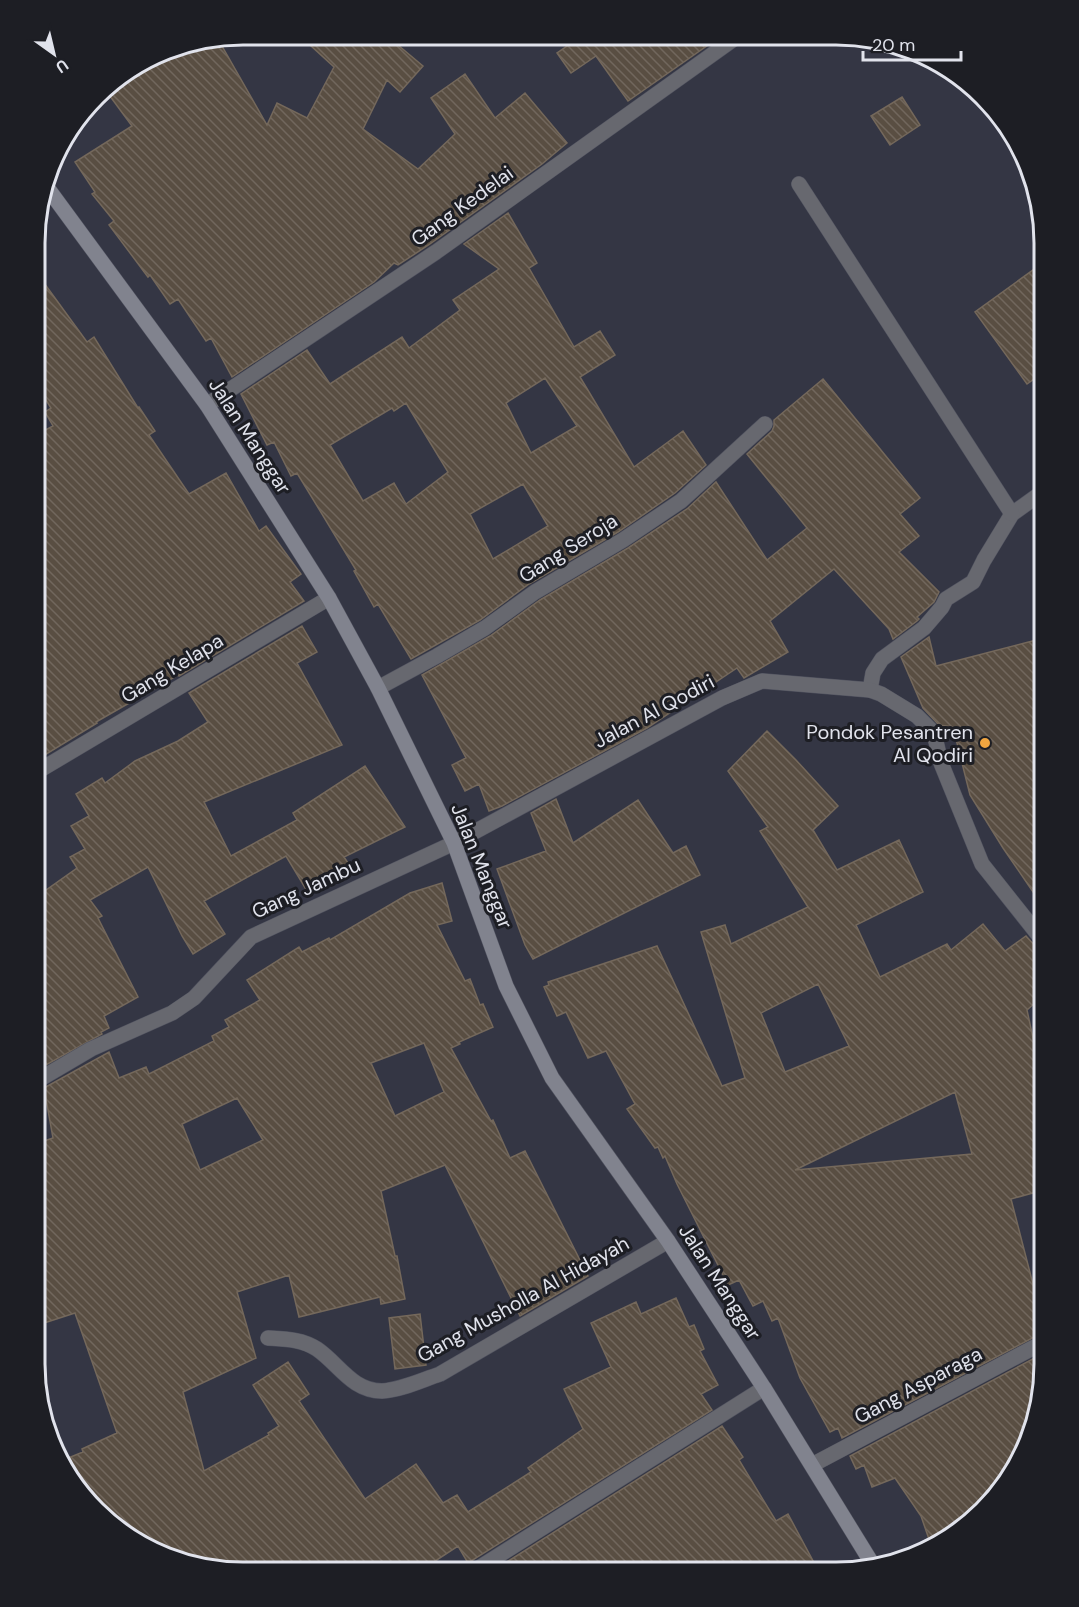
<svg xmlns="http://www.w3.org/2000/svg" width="1079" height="1607" font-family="'DM Sans',sans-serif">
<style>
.building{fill:url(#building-back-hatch);stroke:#74685b;stroke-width:1.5;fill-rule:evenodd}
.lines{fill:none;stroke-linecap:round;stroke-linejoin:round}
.lane-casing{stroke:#50525f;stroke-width:16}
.street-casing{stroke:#50525f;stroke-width:16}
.secondary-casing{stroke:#50525f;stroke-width:16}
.lane{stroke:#67686f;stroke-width:15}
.street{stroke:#67686f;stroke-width:15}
.secondary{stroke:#81838e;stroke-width:15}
.poi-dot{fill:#f1a640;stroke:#1d1e24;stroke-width:2}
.labels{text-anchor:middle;stroke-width:6;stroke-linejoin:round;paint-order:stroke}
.street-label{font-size:20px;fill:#e1e3ec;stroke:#1d1e24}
.poi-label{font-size:20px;fill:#e1e3ec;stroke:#1d1e24;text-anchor:end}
.rim{fill:none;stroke:#e1e3ec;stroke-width:3}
</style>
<defs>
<pattern id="building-back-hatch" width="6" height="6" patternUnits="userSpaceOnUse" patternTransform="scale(1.5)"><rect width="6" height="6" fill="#594e42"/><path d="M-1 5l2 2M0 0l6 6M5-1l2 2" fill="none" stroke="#71675d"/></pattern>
</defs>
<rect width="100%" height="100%" fill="#343644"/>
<!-- building -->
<path class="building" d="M299 35H386L423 66 400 92 387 80 363 129 418 169 455 134 431 98 465 74 495 118 525 93 567 143 542 164 430 244 398 265 394 263 374 282 232 377 211 338 206 341 178 299 170 304 150 275 148 277 109 225 114 221 92 194 95 192 75 162 132 126 104 88 106 86 176 46 218 39 267 125 277 103 307 118 334 67Z
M559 35 616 36H721L628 101 596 56 571 73 557 53 567 46Z
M902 97 920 125 890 145 871 116Z
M508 213 537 263 529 268 574 347 600 331 615 355 580 377 634 467 683 431 706 465 675 493 618 532 529 584 480 620 411 659 378 604 374 607 354 571 356 570 297 473 291 476 274 442 267 445 241 394 307 350 330 384 402 337 409 348 460 310 453 300 499 269 464 244ZM545 378 577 426 531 453 506 403ZM406 403 448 472 406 504 394 483 363 501 330 445 392 408 394 411ZM523 484 548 526 493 559 470 514Z
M1044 262V372L1027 384 975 312Z
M36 272 87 342 94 337 138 408 139 407 155 431 149 435 189 494 226 473 259 531 266 526 301 574 290 582 304 601 179 676 178 675 96 722 97 723 35 761 36 435 53 426 45 412 51 408 36 384Z
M823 379 920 498 900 514 919 536 899 552 939 592 934 602 917 617 919 619 917 621 893 639 889 629 834 569 770 621 788 652 744 678 737 668 647 728 502 806 489 811 479 784 465 791 452 765 466 758 422 675 490 636 540 600 628 548 687 509 716 482 767 560 807 528 747 454 772 431 774 426V420Z
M302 626 317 652 297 663 342 745 204 802 231 856 297 820 293 813 365 766 405 827 344 857 350 866 307 891 286 856 204 901 225 934 193 954 182 936 148 867 90 900 102 916 98 918 138 997 104 1016 109 1028 101 1032 102 1034 35 1071V898L77 868 70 857 85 849 71 826 89 816 76 794 102 778 105 783 135 761 178 741 208 722 189 693Z
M929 637 936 666 1044 638V908L1003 848 970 795 953 727 939 725 923 708 901 657Z
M767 731 796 760 838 806 813 830 837 870 899 840 923 892 856 925 880 977 947 944 951 950 983 924 1005 951 1026 936 1037 948 1044 952V995L1027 1010 1044 1089V1190L1011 1199 1034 1288 1044 1284V1332L842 1438 838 1428 830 1432 800 1378 778 1318 772 1321 763 1301 753 1306 739 1280 728 1285 677 1184 665 1156 663 1158 658 1147 655 1148 627 1109 635 1104 606 1051 588 1058 566 1012 557 1016 544 987 549 985 548 982 657 946 722 1086 745 1078 701 932 725 925 731 944 808 907 760 831 768 827 728 771ZM818 984 849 1046 785 1072 761 1013ZM955 1092 972 1154 795 1170Z
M556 799 573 843 638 800 673 853 686 846 700 875 533 959 525 945 497 869 546 851 531 813Z
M442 883 452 921 437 925 465 981 470 979 480 1005 483 1004 493 1027 459 1042 460 1044 451 1048 491 1121 493 1120 510 1158 525 1151 588 1276 520 1316 445 1165 381 1191 395 1256H397L405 1299 381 1304 380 1297 299 1317 289 1275 237 1292 256 1358 183 1392 204 1471 269 1435 268 1433 279 1426 253 1385 288 1362 309 1394 299 1401 365 1499 416 1464 443 1503 457 1495 468 1512 531 1472 528 1468 583 1429 564 1389 611 1367 591 1323 636 1302 641 1314 676 1298 689 1327 694 1325 704 1349 700 1351 718 1385 701 1394 712 1410 468 1563 458 1546 420 1571H216L116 1530 63 1460 83 1452 82 1449 117 1433 75 1313 35 1326V1144L53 1138 44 1088 109 1052 119 1078 146 1067 149 1074 214 1041 212 1036 229 1027 225 1020 260 1000 247 980 299 947 302 952 329 938 330 940 410 893ZM424 1043 444 1092 395 1116 371 1063ZM237 1098 263 1140 200 1170 182 1124Z
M420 1314 426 1365 395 1369 389 1318Z
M1044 1353V1378L1033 1431 1002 1491 931 1545 921 1516 895 1478 872 1487 864 1465 856 1469 850 1456Z
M722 1426 743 1457 739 1460 776 1521 788 1514 819 1572H491Z"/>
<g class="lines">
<!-- lane casing -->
<g class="lane-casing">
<path id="lane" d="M870 690 873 673 882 659 924 628 942 607 946 599 973 582 984 560 1012 514 1044 491"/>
</g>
<!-- street casing -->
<g class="street-casing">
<path id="street" d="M799 184 1012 514
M207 405 436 252 738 36
M378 688 437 656 485 628 535 592 623 540 681 501 765 424
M35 773 329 598
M35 1082 91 1049 172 1013 194 998 251 937 454 843 722 698 762 681 870 690 881 694 917 716 934 733 941 763 982 864 1044 942
M268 1338C285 1339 302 1339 317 1349 339 1364 352 1391 382 1391 401 1390 422 1380 440 1374L668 1241
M812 1465 1044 1342
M474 1571 764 1388"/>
</g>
<!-- secondary casing -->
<g class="secondary-casing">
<path id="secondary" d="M46 186 207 405 329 598 378 688 454 843 506 986 552 1078 668 1241 764 1388 873 1565"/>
</g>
<!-- lane -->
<use href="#lane" class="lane"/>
<!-- street -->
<use href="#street" class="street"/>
<!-- secondary -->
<use href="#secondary" class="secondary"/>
</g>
<!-- markers -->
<circle class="poi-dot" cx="985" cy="743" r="6"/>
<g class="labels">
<!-- street labels -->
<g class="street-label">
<text transform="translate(462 206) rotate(-36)" y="7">Gang Kedelai</text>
<text transform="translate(250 436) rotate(57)" y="7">Jalan Manggar</text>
<text transform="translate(568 548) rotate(-32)" y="7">Gang Seroja</text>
<text transform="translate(172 668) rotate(-31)" y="7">Gang Kelapa</text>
<text transform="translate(654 711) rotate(-28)" y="7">Jalan Al Qodiri</text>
<text transform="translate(482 866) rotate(68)" y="7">Jalan Manggar</text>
<text transform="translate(306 888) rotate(-25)" y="7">Gang Jambu</text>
<text transform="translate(720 1282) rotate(57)" y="7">Jalan Manggar</text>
<text transform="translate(523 1299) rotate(-29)" y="7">Gang Musholla Al Hidayah</text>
<text transform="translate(918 1385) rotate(-28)" y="7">Gang Asparaga</text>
</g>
<!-- poi labels -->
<g class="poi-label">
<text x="973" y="739">Pondok Pesantren<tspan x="973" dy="23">Al Qodiri</tspan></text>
</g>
</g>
<!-- crop -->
<path d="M0 0H1079V1607H0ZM243 45H836A198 198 0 0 1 1034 243V1364A198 198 0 0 1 836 1562H243A198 198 0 0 1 45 1364V243A198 198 0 0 1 243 45Z" fill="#1d1e24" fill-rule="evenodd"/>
<path class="rim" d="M243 45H836A198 198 0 0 1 1034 243V1364A198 198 0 0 1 836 1562H243A198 198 0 0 1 45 1364V243A198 198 0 0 1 243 45Z"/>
<!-- north arrow -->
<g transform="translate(54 54) rotate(146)" stroke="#1d1e24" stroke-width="4.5" paint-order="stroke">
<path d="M0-4.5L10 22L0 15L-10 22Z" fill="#e1e3ec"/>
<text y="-9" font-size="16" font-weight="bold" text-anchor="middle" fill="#e1e3ec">U</text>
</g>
<!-- scale -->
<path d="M863 51v9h98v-9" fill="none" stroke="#e1e3ec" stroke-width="3"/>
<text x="872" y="51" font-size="18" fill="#e1e3ec" stroke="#1d1e24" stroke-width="4.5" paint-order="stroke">20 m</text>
</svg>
